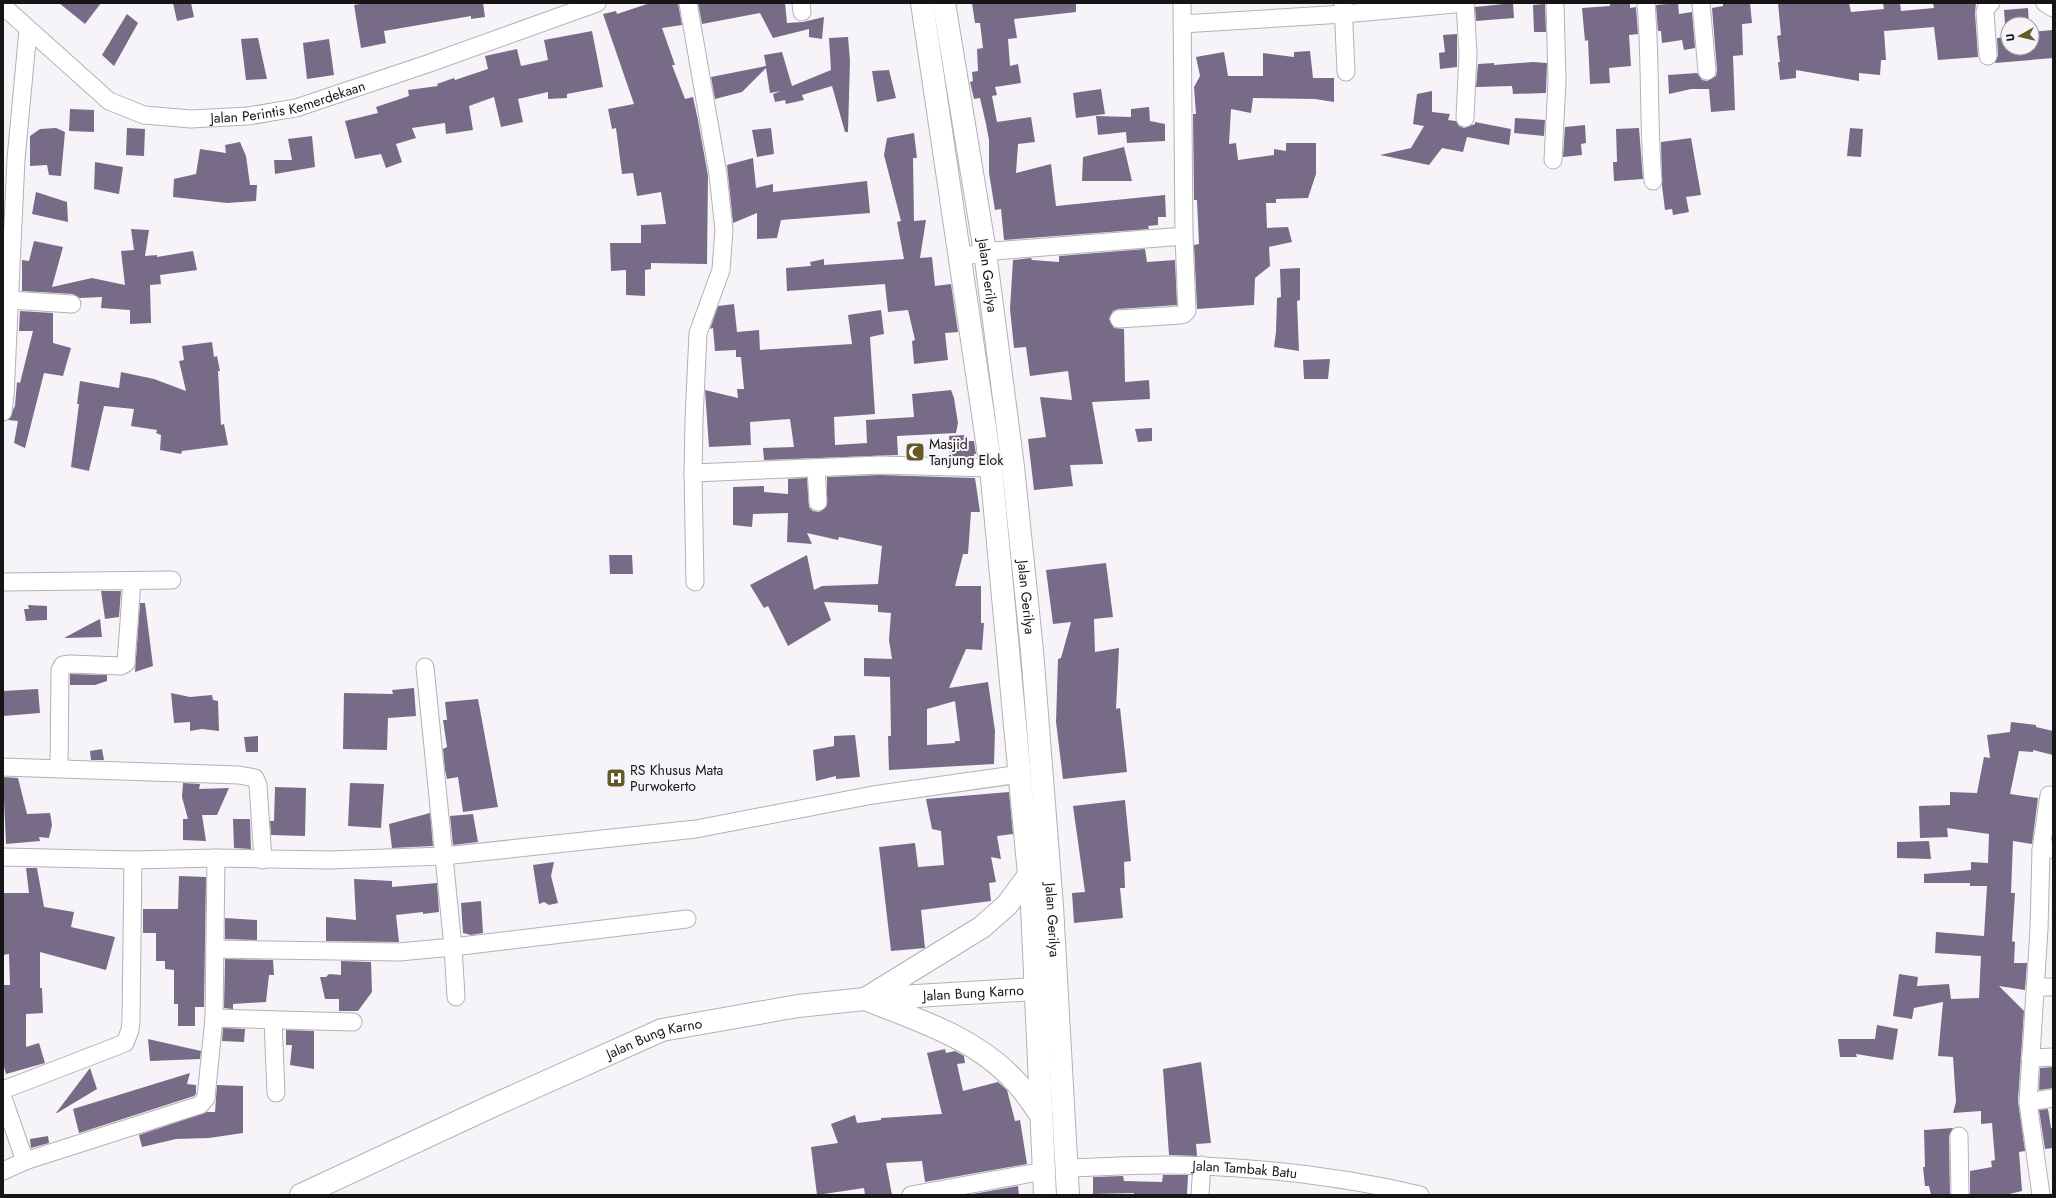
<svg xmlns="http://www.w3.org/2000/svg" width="2056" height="1198" font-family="Jost,sans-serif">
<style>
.building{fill:#786b88;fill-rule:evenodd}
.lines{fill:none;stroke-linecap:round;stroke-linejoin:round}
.minor-casing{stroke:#b3b1b5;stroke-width:19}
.major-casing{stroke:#b3b1b5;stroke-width:24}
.highway-casing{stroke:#b3b1b5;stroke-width:24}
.minor{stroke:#fff;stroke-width:17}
.major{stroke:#fff;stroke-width:22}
.highway{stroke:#fff;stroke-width:22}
.labels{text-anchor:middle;stroke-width:4;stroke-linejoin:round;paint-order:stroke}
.street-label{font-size:14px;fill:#151516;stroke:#f6f4f8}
.poi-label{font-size:14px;fill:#151516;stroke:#f6f4f8;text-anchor:start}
</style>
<rect width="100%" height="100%" fill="#f6f4f8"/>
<!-- building -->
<path class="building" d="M59 3H101L85 24Z
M173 3H191L194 17 177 21Z
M366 3H483L485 17 471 19V16L384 31 386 43 361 48 354 5Z
M650 3H678L682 25 662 28 675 65H672L685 99 693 97 698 120 708 176 707 264 651 263V269L645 270V296L626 295V270L611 271 610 243H641V225L666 224 661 192 637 196 633 173 622 174 616 128 612 129 608 109 634 104 603 14 616 11 617 14Z
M698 3H785L787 23 803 22 824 17 822 39 809 37V29L773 38 760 13 702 24Z
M972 3H1076V12L1014 19 1017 38 1008 39 1010 66 1018 64 1021 83 995 87 997 95 992 96 997 122 1031 117 1035 142 1018 144 1016 173 1051 164 1056 206 1165 195 1166 217H1158V225L1148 226 1149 229 1004 240 1001 209 995 210 989 173V140L986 124 980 98 974 99 970 82 973 81 972 72 978 71 977 49 983 48 980 23H975Z
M1513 3 1514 18 1476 21 1475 7Z
M1610 3H1630V8L1636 7 1638 34 1629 35 1631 66 1609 68 1610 83 1590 84 1588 40 1585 41 1582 8 1610 6Z
M1678 3 1679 14 1692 12 1695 48 1684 50 1682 40 1662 43 1661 31H1658L1656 5Z
M1723 3H1750L1752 23 1742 24 1743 55 1733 56 1735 110 1711 112 1709 89H1691L1669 94 1668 75 1697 73 1702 80 1707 81 1716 76 1717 70 1712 8 1723 6Z
M1778 3H1849L1851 12 1884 9 1883 3H1900L1901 11 1934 8 1933 3H1976L1975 13 1978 57 1938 60 1934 27 1884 31 1886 60H1881L1880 75 1859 73V81L1796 70V78L1780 80 1778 62H1780L1777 36 1781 35Z
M1545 4 1546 32H1534L1533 5Z
M2028 8 2029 24H2008V48H2032V32L2052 30 2053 58 1995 63 1998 55 1997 38 2006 37 2004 10Z
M127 14 138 23 114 66 102 55Z
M592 31 603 87 567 94V98L548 99V92L518 99 523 122 501 127 494 97 469 106 473 130 446 134 445 123 412 128 416 138 396 144 402 162 386 168 381 154 355 159 345 121 378 113 376 107 409 96 408 90 438 86 437 84 454 78 455 80 488 69 485 56 517 49 521 66 548 60 544 40Z
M1457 34V67L1440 69 1439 53 1445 52 1443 35Z
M848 37 850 61 848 132H845L832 86 802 95 804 100 786 104 785 100 775 102 773 94 781 91 770 93 766 68 742 92 715 99 711 77 766 66 764 55 782 52 792 86 831 70 829 38Z
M258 38 267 79 246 80 241 39Z
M329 39 334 75 307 79 303 43Z
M1310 51 1313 78H1334V102L1315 99 1253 98 1251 113 1231 109 1229 144 1236 143 1238 160 1274 155V149L1286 151V143H1316V174L1308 198 1276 199V203H1266L1267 228 1288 227 1292 242 1269 247 1270 266 1255 278 1254 305 1197 309 1194 245 1199 244 1197 200H1194L1193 114H1196L1194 87 1200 76 1196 57 1224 52 1228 76H1263V53L1294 57V52Z
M1533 62 1547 63 1546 93 1513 94 1512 86 1476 87 1478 64 1494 63V65Z
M889 70 896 98 877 102 872 71Z
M1101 89 1105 114 1076 118 1073 93Z
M1432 91V112L1450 114 1448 120 1456 121 1459 126 1464 128 1475 124V122L1511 129 1509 145 1467 137 1463 152 1442 148 1429 165 1380 155 1411 148 1424 126 1413 124 1417 94Z
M1149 107 1150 121 1165 124V141L1127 143 1126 132 1098 135 1096 116 1131 117V109Z
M70 109 94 110V132L69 131Z
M1515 118 1545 120 1544 136 1514 133Z
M1585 125 1586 143 1581 144 1582 155 1563 157 1565 127Z
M56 128 65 132 61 176 49 175 47 165 30 166V136L40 129Z
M127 128 145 129 144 156 126 155Z
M771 128 774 154 757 157 752 130Z
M1639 128 1643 179 1614 181 1613 162H1617L1616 129Z
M1850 128 1863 129 1861 157 1847 156Z
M914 133 917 158H913L914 221 926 220 920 258 932 257 935 286 951 284 958 332 945 333 948 360 914 364 912 341 915 340 908 310 888 312 885 284 787 291 786 268 811 266 810 262 824 259V265L904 259 897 222 901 221 884 155 887 138Z
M312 136 315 167 275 174 274 160H292L288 139Z
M1691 138 1701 195 1686 197 1689 212 1673 215 1672 209 1665 210 1662 186 1661 142Z
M240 142 246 156 250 185H257L256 201 227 203 173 197 174 179 196 174 200 149 226 153 225 145Z
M1124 147 1132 181H1082L1083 157Z
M753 158 756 188 773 184V192L867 181 870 213 781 220 777 238 757 239V213L733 223 727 165Z
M95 162 123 167 119 194 94 189Z
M36 192 67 202 68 222 32 214Z
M131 229 149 230 145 256 157 255V257L193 251 197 270 160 275 161 284 150 285 151 323 130 324V310L101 308 102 297 80 298 73 294 22 291V260L29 261 34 241 63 247 52 287 92 278 125 285 121 251 134 250Z
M1145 249 1147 262 1175 260 1177 305 1118 309 1113 311 1109 319 1114 328 1124 329 1125 382 1149 380 1150 399 1092 402 1103 464 1070 465 1073 486 1034 490 1028 439 1046 437 1040 397 1072 400 1068 371 1030 376 1026 347 1014 348 1010 309 1013 260 1031 258 1032 260 1059 262V256Z
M1300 268V300L1297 301 1299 351 1274 347 1276 332 1277 298 1281 297 1280 269Z
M734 304 737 332 759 330 760 350 852 344 848 315 881 310 884 334 870 337 875 414 834 417 835 445 867 443 866 420 914 417 912 394 951 390 954 398 958 423 956 433 897 436 898 455 764 460 763 448 794 447 790 419 750 422 751 445 709 447 705 390 738 398 737 389H744L741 357H736V350L715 351 713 328 710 329 718 306Z
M20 311 53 313V343L71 348 63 376 44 373 25 448 14 443 18 421 8 420 15 406 17 382 20 383 33 331H19Z
M212 342 214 357 217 356 220 371H218L221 425 224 424 228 445 182 451 181 454 160 450 161 435 156 433 157 430 131 426 134 409 104 406 89 471 71 467 79 404H77L80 381 119 388 121 372 154 379 186 391 179 361 184 360 182 346Z
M1330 359 1328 379H1304L1303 360Z
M1152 428V441L1138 442 1135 429Z
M964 435V441H974L976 454H974V458L950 457 949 436Z
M880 475 975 478 980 512H971L968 554H963L955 586H981V623H984L982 650 966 649 949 688 988 682 995 731 994 764 889 770 888 736H891L890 677 864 676V658L892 659 889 640 891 613 878 612V605L824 602 831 620 788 646 768 606 764 608 750 585 807 555 814 590 822 586 878 584 882 546 839 537 838 540 807 533 812 544 787 542 788 513 753 514 752 527 733 525V487L764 486V492L788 494V479L807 478 809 507 813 511 819 512 827 506V477ZM955 701 960 741H955V743L927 745V709Z
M609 555H632L633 574H610Z
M1106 563 1113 617 1094 619 1095 652 1119 648 1116 709 1120 708 1127 772 1063 779 1056 722 1058 659 1061 658 1071 622 1053 624 1046 570Z
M101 591H121L119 617 105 619Z
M140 603H145L153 666 135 672Z
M28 605 47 606V620L26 621 24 609H29Z
M100 619 102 637 64 638 90 624Z
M70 674 107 675V681L95 685H70Z
M414 688 416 716 388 718 387 750 343 749 344 693 393 694 392 690Z
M38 689 40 713 3 716V691Z
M171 693 190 697 212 695 213 700 218 701 219 731 202 729 190 731V722L174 723Z
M478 699 498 807 463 812 458 777 447 779 445 770 443 749 447 747 443 720H447L445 702Z
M2011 722 2036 725V727L2053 731V755L2033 750V752L2019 751 2010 794 2038 798 2032 844 2013 841 2011 893H2015L2012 941 2015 942 2014 963H2027L2025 990 1999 986 2024 1011 2018 1101 2025 1151 2019 1152 2022 1191 2005 1195H1970V1171L1992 1167 1991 1161 1995 1160 1992 1123 1981 1124V1111L1953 1113 1956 1102 1953 1057 1938 1056 1943 1002 1914 1008 1912 1019 1893 1016 1899 974 1918 977 1917 986 1949 984 1951 999 1979 998 1981 956 1935 953 1936 932 1984 936 1987 886H1970V883H1924V874L1971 870V862L1988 863 1989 834 1947 828 1948 837 1920 838 1919 806 1950 805V792L1977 793 1984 757 1990 758 1987 735 2010 732Z
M855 735 860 777 836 779V776L816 781 813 750 834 746V736Z
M258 736V752H246L244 737Z
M102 749 104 760H91L90 751Z
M3 777 18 778 27 814 50 813 52 825 49 838 39 837 40 841 6 844Z
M183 783 200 784 199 789 229 788 217 815H202L206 841 183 840V819H188L182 797Z
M350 783 384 784 381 828 348 826Z
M275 787 306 788 305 836 271 835 270 821H274Z
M1009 792 1013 834 997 836 1001 859 991 857 996 882 989 883 991 901 921 910 925 948 891 951 879 847 915 843 918 867 944 865 941 831 932 829 926 799Z
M1125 800 1131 861 1124 862 1125 888H1120L1123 918 1074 923 1072 893 1085 892 1073 806Z
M430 813 433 846 392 848 389 824Z
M473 814 478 842 453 845 450 816Z
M233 819H250L251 849 234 848Z
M1929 841 1931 859 1897 858V842Z
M554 862 551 876 558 903 549 905 544 902 539 904 533 865Z
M26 868H37L44 907 74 912 71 927 115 937 106 970 40 952V988H42L43 1013 26 1014V1047L39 1043 45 1063 6 1074 3 1063V985H10L9 954 3 955V893H29Z
M179 876 206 877 204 1007H195V1026H178V1004H174V970L165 969V961H156V933H143V909H178Z
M354 879 392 881V887L437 883 439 912 423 914V912L396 915 399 942 326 941V917L356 920Z
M481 901 483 933 471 935 463 933 461 903Z
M225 918 257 920V940L225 939Z
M225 959 273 960 274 975H269L266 1002 233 1004V1009L224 1008Z
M341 961 371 962 372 992 358 1011H339V999H325L320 977H326L329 974 341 975Z
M1877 1025 1898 1029 1893 1060 1856 1054 1857 1057H1840L1838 1039H1875Z
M223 1028 245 1029 244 1042 222 1041Z
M286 1030 314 1031V1069L290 1065 292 1045H286Z
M148 1039 201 1051 200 1059 150 1061Z
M945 1049 946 1053 955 1051 964 1056 965 1063 957 1064 963 1091 998 1082 1007 1090 1015 1121 1020 1120 1027 1164 925 1182 922 1161 886 1163 892 1195H865L864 1188 817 1195 811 1147 838 1143 831 1124 855 1115 857 1123 881 1120V1118L942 1114 927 1053Z
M1201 1062 1211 1143 1196 1144 1197 1156 1169 1155 1163 1069Z
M2053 1067V1088L2039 1090 2040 1068Z
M90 1068 97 1089 57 1113H56Z
M190 1073 187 1084 196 1085V1094L194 1096 79 1133 73 1109Z
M217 1085 243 1086V1133L209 1138 176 1139 142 1147 139 1135 207 1112H215Z
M2048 1109 2051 1128H2053V1148L2045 1149 2039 1110Z
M1953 1128 1949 1136 1950 1195H1931L1929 1186H1925L1923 1167H1925L1924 1130Z
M48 1136 49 1143 31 1148 30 1139Z
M1163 1175H1188L1187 1195H1134V1193L1093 1194V1177L1123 1176 1124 1181 1162 1182Z
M1018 1186 1019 1195H967Z"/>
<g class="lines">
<!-- minor casing -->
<g class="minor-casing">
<g id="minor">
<path d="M688 3 718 174 724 230 721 270 698 333 694 420 693 473 880 465 991 468"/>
<path d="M801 3 802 12"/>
<path d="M1343 3 1346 72"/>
<path d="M1646 3C1651 62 1648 122 1653 181"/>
<path d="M1701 3 1707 71"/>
<path d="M2045 3 2053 8"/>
<path id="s1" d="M3 6 109 101 144 115 191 119 248 116 296 108 427 64 597 3"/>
<path d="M1182 24 1344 14 1466 3"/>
<path d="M1988 56 1985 12 1987 6 1991 3"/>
<path d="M1465 118 1468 54 1465 3"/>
<path d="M1553 160 1557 81 1555 3"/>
<path d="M959 257 994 251 1184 236 1182 3"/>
<path d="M10 300 72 304"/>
<path d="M1119 319 1180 315 1184 314 1187 311 1184 236"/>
<path d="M3 412 5 396 16 159 28 30"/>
<path d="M816 468 818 502"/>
<path d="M693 473 695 582"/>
<path d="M3 582 172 580"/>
<path d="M3 767 239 775 255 778 258 785 263 860"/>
<path d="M59 768 60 670 63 665 71 664 121 666 126 663 132 581"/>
<path d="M2041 850 2049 795"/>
<path d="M3 857 133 860 216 858 330 860 444 856 696 829 873 795 1020 774"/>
<path d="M215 949 399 952 453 947 425 667"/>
<path d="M2036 987H2053"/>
<path d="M456 997 453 947 687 919"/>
<path d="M214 1018 353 1022"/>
<path d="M273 1020 276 1093"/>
<path d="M2030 1058 2053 1057"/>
<path d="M3 1090 125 1043 130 1030 131 1021 133 860"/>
<path d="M3 1098 25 1161"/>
<path d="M2028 1102 2053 1098"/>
<path d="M1959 1136 1960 1195"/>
<path id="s2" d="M1067 1168C1112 1167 1158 1163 1203 1166 1276 1169 1349 1178 1420 1195"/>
<path d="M3 1171 25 1161 200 1105 206 1098 214 1018 216 858"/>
<path d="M911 1195 1044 1171"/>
<path d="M1200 1195 1202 1165"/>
<path d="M2041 1195 2028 1102 2039 929 2041 850 2053 849"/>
</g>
</g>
<!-- major casing -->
<g class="major-casing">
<g id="major">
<path id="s3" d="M301 1195 492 1106 662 1030 798 1006 865 999 1036 989"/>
</g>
</g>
<!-- highway casing -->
<g class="highway-casing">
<g id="highway">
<path d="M922 3 991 468 1032 907 1045 1195"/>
<path id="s4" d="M944 3 985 252 1013 467 1032 651 1052 906 1068 1195"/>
<path d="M865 999C918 1020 976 1038 1015 1081 1025 1091 1033 1104 1041 1115"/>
<path d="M865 999 982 927 1007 905 1029 875"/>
</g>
</g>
<!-- minor -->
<use href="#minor" class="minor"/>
<!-- major -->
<use href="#major" class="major"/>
<!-- highway -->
<use href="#highway" class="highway"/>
</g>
<!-- icons -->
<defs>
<g id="mosque-square" transform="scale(1)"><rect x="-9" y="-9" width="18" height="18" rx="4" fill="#655a26" stroke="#f6f4f8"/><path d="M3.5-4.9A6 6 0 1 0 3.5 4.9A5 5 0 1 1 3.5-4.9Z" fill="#fff"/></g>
<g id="hospital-square" transform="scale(1)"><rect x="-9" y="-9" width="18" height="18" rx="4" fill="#655a26" stroke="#f6f4f8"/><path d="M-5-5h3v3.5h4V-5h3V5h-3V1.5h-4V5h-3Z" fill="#fff"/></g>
</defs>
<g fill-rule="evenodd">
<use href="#mosque-square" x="915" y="452"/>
<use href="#hospital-square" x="616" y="778"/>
</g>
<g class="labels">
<!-- street labels -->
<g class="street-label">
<text dy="5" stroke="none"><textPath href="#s1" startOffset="326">Jalan Perintis Kemerdekaan</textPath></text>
<text dy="5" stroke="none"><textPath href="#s4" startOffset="276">Jalan Gerilya</textPath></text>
<text dy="5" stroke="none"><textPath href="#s4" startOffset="600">Jalan Gerilya</textPath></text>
<text dy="5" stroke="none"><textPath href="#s4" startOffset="924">Jalan Gerilya</textPath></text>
<text dy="5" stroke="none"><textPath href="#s3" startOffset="711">Jalan Bung Karno</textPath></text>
<text dy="5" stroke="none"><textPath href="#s3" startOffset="387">Jalan Bung Karno</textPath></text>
<text dy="5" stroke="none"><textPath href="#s2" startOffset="178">Jalan Tambak Batu</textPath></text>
</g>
<!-- poi labels -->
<g class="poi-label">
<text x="929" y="449">Masjid<tspan x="929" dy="16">Tanjung Elok</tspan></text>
<text x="630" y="775">RS Khusus Mata<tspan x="630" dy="16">Purwokerto</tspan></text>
</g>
</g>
<!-- border -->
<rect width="2056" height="1198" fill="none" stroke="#151516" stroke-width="8"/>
<!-- north arrow -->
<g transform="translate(2020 36) rotate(262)"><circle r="19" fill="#f6f4f8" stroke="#9c9b9e"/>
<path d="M0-3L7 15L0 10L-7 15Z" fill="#655a26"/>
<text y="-6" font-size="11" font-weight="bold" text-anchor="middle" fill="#151516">U</text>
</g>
</svg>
